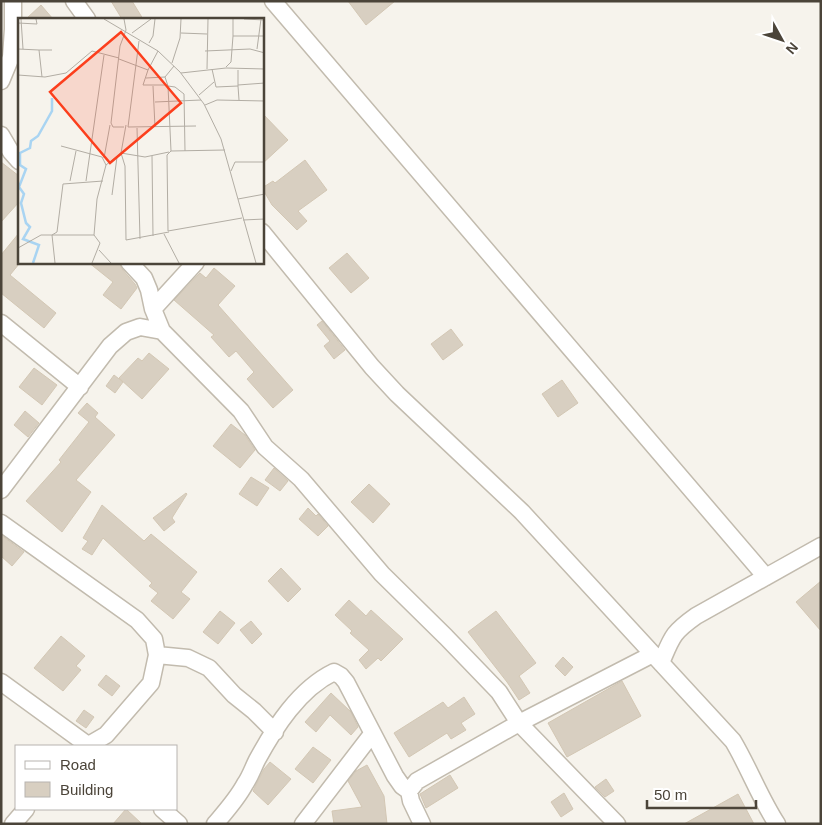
<svg xmlns="http://www.w3.org/2000/svg" width="822" height="825" font-family="Helvetica,sans-serif">
<style>
.building{fill:#d8cfc1;stroke:#d3c7b4}
.lines{fill:none;stroke-linecap:round;stroke-linejoin:round}
.street-casing{stroke:#c2bbae;stroke-width:19}
.street{stroke:#fff;stroke-width:16}
.inset-river{fill:none;stroke:#a9d4f2;stroke-width:2.5}
.inset-road{fill:none;stroke:#b2ada4;stroke-width:1}
.view{fill:#fc3f1d;fill-opacity:0.15;stroke:#fc3f1d;stroke-width:2.5}
.inset-edge{fill:none;stroke:#4b4439;stroke-width:2.5}
</style>
<rect width="100%" height="100%" fill="#f6f3ec"/>
<!-- building -->
<path class="building" d="M111 1H132L143 19H122Z
M348 1H395L366 25Z
M41 5 53 19H26Z
M262 113 288 140 262 164Z
M305 160 327 190 298 211 307 221 297 230 272 205 262 188 273 181 275 183Z
M1 162 19 176V202L1 222Z
M19 233V264L10 275 56 313 44 328 1 293V255Z
M347 253 369 278 351 293 329 268Z
M88 262H119L122 269 135 284 137 288 121 309 103 295 113 282Z
M214 268 235 286 218 305 293 390 273 408 247 379 254 372 236 351 229 357 211 337 214 335 174 300 200 273 206 278Z
M322 321 345 350 334 359 324 346 330 341 317 325Z
M451 329 463 345 443 360 431 344Z
M149 353 169 369 142 399 119 378 138 358 142 361Z
M34 368 57 385 42 405 19 387Z
M114 375 123 382 115 393 106 386Z
M562 380 578 403 558 417 542 394Z
M87 403 98 413 95 417 115 435 76 480 91 492 62 532 26 501 61 462 59 460 89 422 78 413Z
M25 411 39 423 28 437 14 425Z
M231 424 245 435 255 450 240 468 213 446Z
M274 468 288 481 280 491 265 480Z
M251 477 269 488 257 506 239 494Z
M369 484 390 504 373 523 351 502Z
M186 493 187 494 172 518 175 522 164 531 153 518Z
M102 505 144 541 151 534 197 572 181 592 190 599 173 619 151 601 158 593 149 586 152 583 103 538 92 555 82 549 88 541 83 538Z
M308 508 316 516 318 514 328 526 318 536 299 519Z
M1 535 24 552 12 566 1 556Z
M281 568 301 589 288 602 268 581Z
M821 581V631L796 602Z
M349 600 366 616 371 610 403 639 381 661 378 658 366 669 359 660 369 650 350 633 352 631 335 615Z
M220 611 235 623 218 644 203 632Z
M496 611 536 663 519 676 530 693 519 700 507 682 468 632Z
M251 621 262 634 252 644 240 630Z
M61 636 85 656 76 666 81 670 63 691 34 668Z
M563 657 573 667 565 676 555 666Z
M106 675 120 686 112 696 98 685Z
M622 681 641 716 567 757 548 723Z
M331 693 351 712 358 727 351 735 330 715 316 732 305 722Z
M464 697 475 714 461 723 466 730 451 739 447 733 409 757 394 733 443 702 448 708Z
M84 710 94 717 86 728 76 721Z
M313 747 331 760 313 783 295 769Z
M270 762 291 779 268 805 253 791 264 769Z
M367 765 384 796 387 824H334L332 811 362 807 348 781 356 771Z
M450 775 458 788 426 808 420 794Z
M606 779 614 791 605 797 595 787Z
M564 793 573 809 561 817 551 802Z
M738 794 754 824H684Z
M126 809 142 824H113Z"/>
<g class="lines">
<!-- street casing -->
<g class="street-casing">
<path id="street" d="M74 1 87 19
M273 1 766 577
M1 81 11 57 13 29V1
M1 135 11 152 19 161
M262 232 372 367 397 394 522 512 733 741C749 768 760 798 777 824
M129 262 144 278 149 290 153 309 162 331
M153 309 196 262
M1 323 80 387
M1 490 110 346 126 332 140 327 162 331 241 411 265 447 301 479 382 574 446 637 499 692 519 723 617 824
M1 523 137 620 154 639 157 655 151 683 106 735 87 746
M157 655 188 658 209 668 234 695 254 711 275 732
M661 663C672 637 672 633 696 616L821 546
M1 682 89 746
M162 809 179 824
M13 824 26 809
M215 824C226 811 237 799 245 784 250 777 253 768 257 760 275 727 299 689 334 672L341 676 346 682 395 776 402 786 409 791
M303 824 372 734
M422 824 411 801 409 791 417 781 519 723 653 654"/>
</g>
<!-- street -->
<use href="#street" class="street"/>
</g>
<!-- overview -->
<g transform="translate(18 18)">
<rect width="246" height="246" fill="#f6f3ec"/>
<path class="inset-river" d="M15 245 21 227 5 221 12 209 8 205 3 185 6 176 1 169 8 151 2 147V135L12 130 13 123 20 118 34 93V80"/>
<path class="inset-road" d="M3 1 5 31M86 1 140 33 162 54 186 86 203 121 238 245M106 1 108 12 102 28 93 105 95 109H106M215 1V18H247M226 1 247 2M0 5 19 6 18 1M114 15 133 1M163 15 189 16M121 23 110 109 178 108M131 25 135 18 137 1M0 31 21 32M239 31 243 1M187 33 232 31 247 35M101 41 130 52 140 33M154 45 162 20 163 1M156 48 147 59 150 68 157 69 166 76 167 133M208 49 213 44 215 18M189 51 190 1M194 51 198 69 220 68 221 82M130 52 125 67H148M220 52V68M163 55 208 50 247 51M0 57 27 59 48 55 74 33 101 40M24 59 21 32H34M128 60 147 59M220 67 247 65M135 68 137 109M150 68 153 133 149 137 150 213 224 200M181 77 196 64M137 84 183 82M187 87 199 82 247 83M119 110 122 221M43 128 84 139 88 147M153 133 207 132M134 138 135 218M86 140 92 107M213 153 217 144H247M52 163 58 133M68 163 86 37M94 177 99 139M220 181 247 176M225 202 247 201M151 214 108 222 107 148 103 135 127 139 151 134M146 216 161 245M0 230 23 217H76M81 232 93 245M37 245 34 217 39 214 45 166 85 163M74 245 82 225 76 217 79 181 88 147 103 135 108 107"/>
<path class="view" d="M103 14 163 85 92 145 32 74Z"/>
<rect width="246" height="246" class="inset-edge"/>
</g>
<!-- border -->
<rect width="822" height="825" fill="none" stroke="#4b4439" stroke-width="5"/>
<!-- legend -->
<rect x="15" y="745" width="162" height="65" fill="#ffffff" stroke="#b7b4b0"/>
<rect x="25" y="761" width="25" height="8" fill="#ffffff" stroke="#b7b4b0"/>
<text x="60" y="770" font-size="15" fill="#4b4439">Road</text>
<rect x="25" y="782" width="25" height="15" fill="#d8cfc1" stroke="#b7b4b0"/>
<text x="60" y="795" font-size="15" fill="#4b4439">Building</text>
<!-- north arrow -->
<g transform="translate(782 40) rotate(130)" stroke="#ffffff" stroke-width="4" paint-order="stroke">
<path d="M0-4L9 19L0 12L-9 19Z" fill="#4b4439"/>
<text y="-8" font-size="14" font-weight="bold" text-anchor="middle" fill="#4b4439">N</text>
</g>
<!-- scale -->
<path d="M647 800v8h109v-8" fill="none" stroke="#4b4439" stroke-width="2.5"/>
<text x="654" y="800" font-size="15" fill="#4b4439" stroke="#ffffff" stroke-width="4" paint-order="stroke">50 m</text>
</svg>
